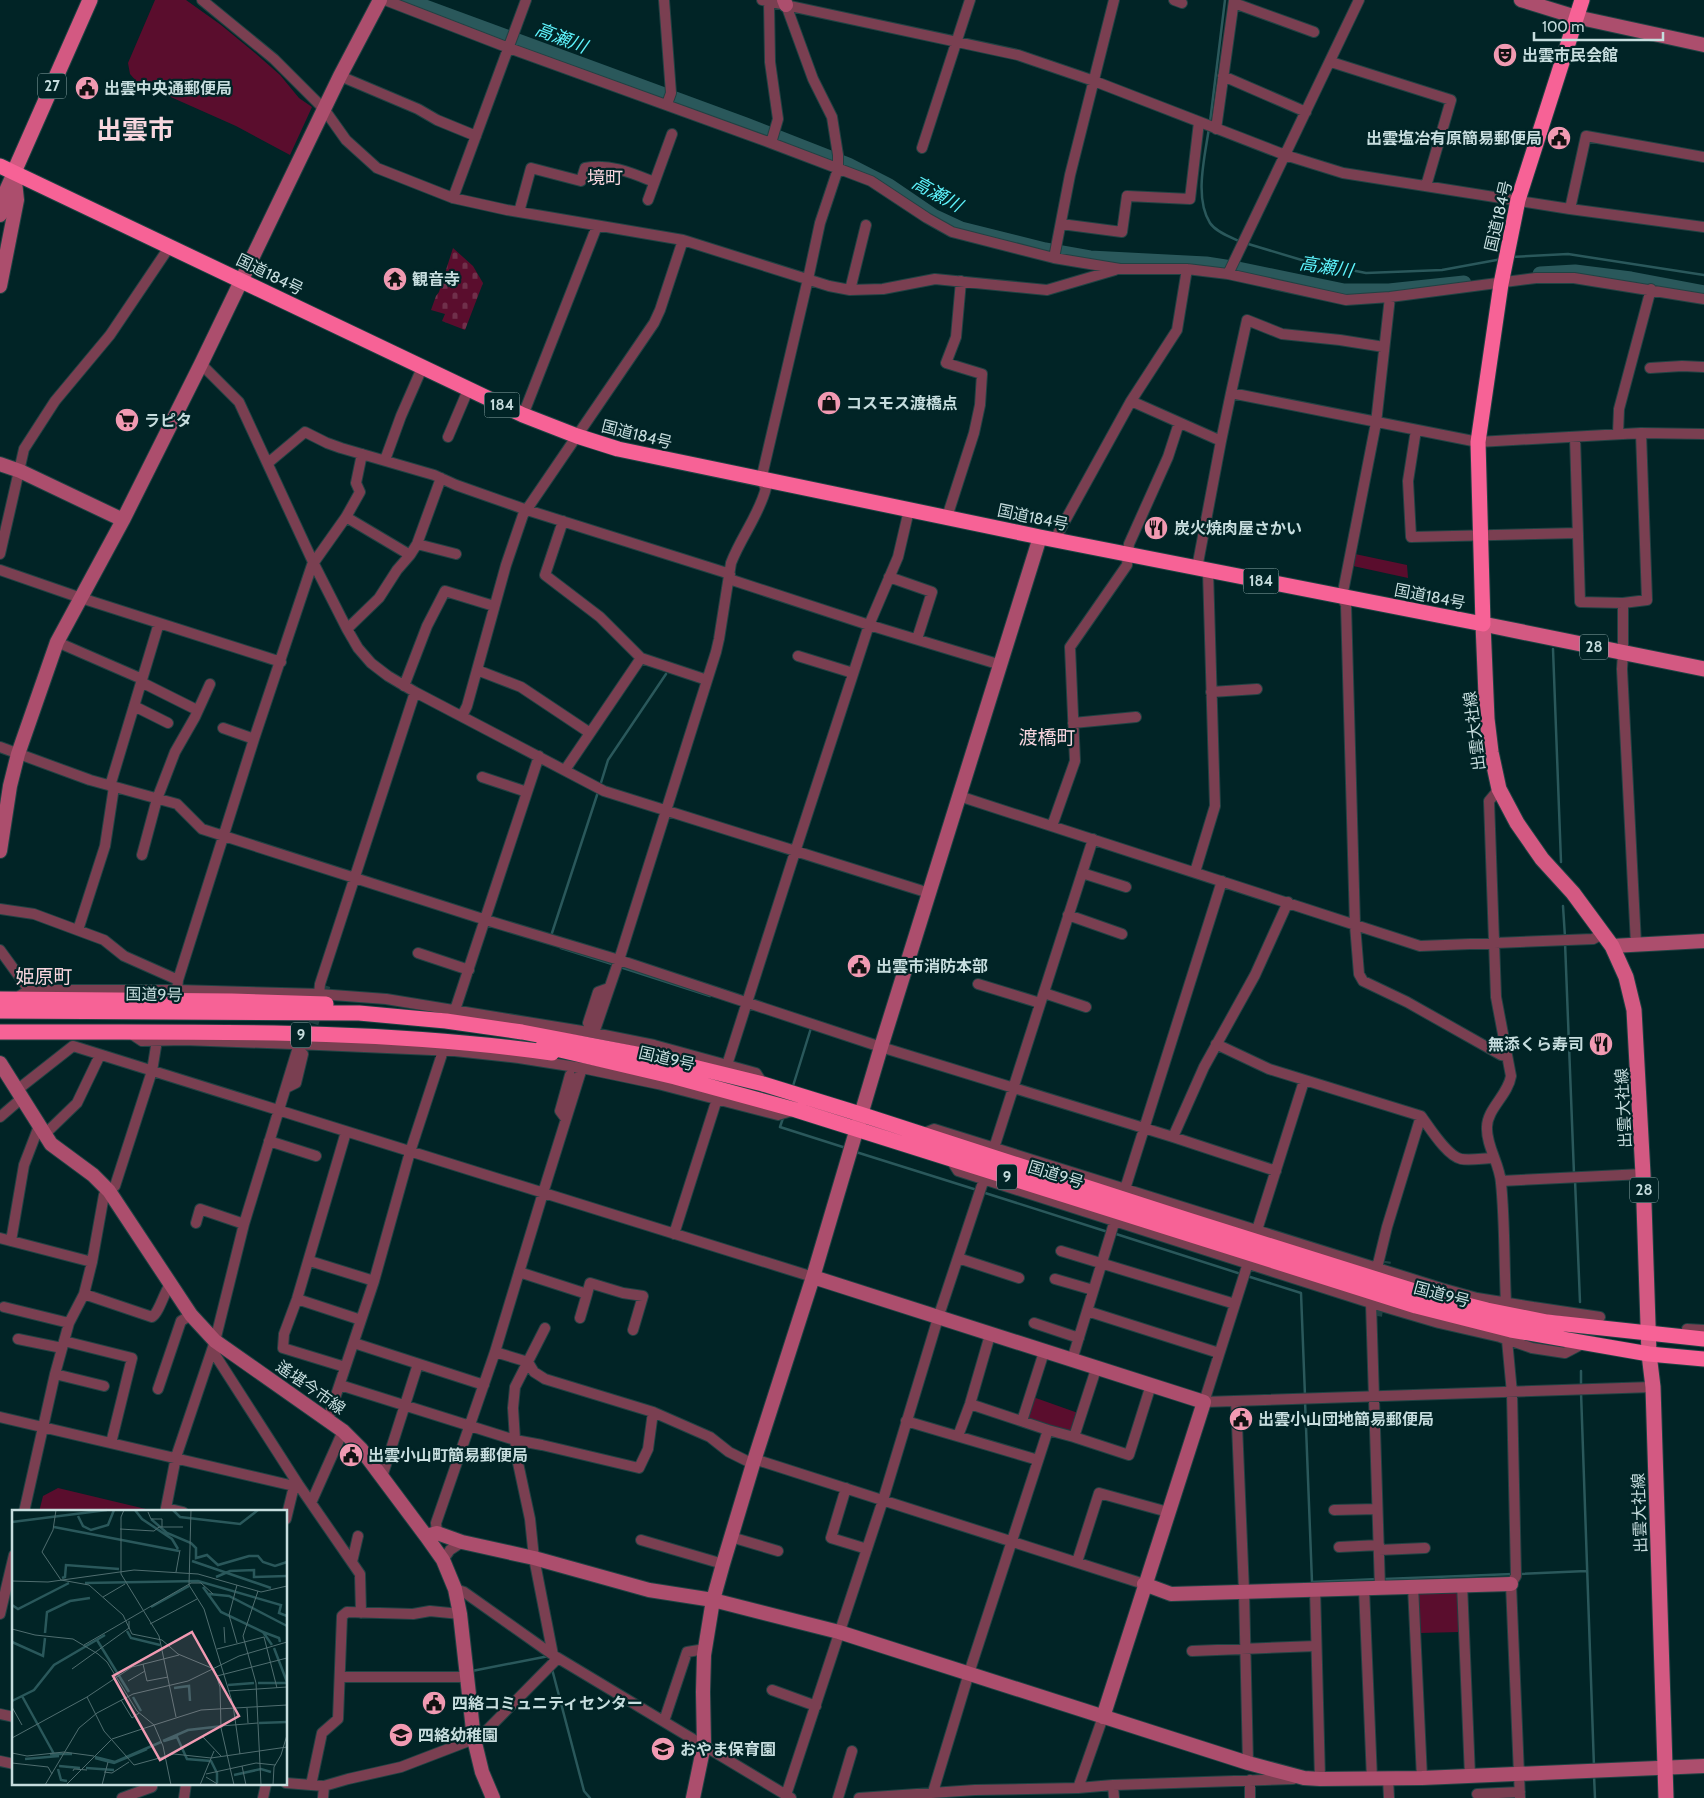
<svg xmlns="http://www.w3.org/2000/svg" width="1704" height="1798" font-family="Cabin,'Noto Sans JP',sans-serif">
<style>
.cemetery{fill:url(#cemetery-stones)}
.park{fill:#5a0d2d}
.lines{fill:none;stroke-linecap:round;stroke-linejoin:round}
.stream{stroke:#2a585b;stroke-width:2.5}
.river{stroke:#2a585b;stroke-width:15}
.street-tunnel{stroke:#1f4042;stroke-width:10;stroke-dasharray:10 5;stroke-linecap:butt}
.street-casing{stroke:#214243;stroke-width:12}
.secondary-casing{stroke:#214243;stroke-width:16}
.primary-casing{stroke:#214243;stroke-width:17}
.highway-casing{stroke:#214243;stroke-width:17}
.street{stroke:#7a3f51;stroke-width:10}
.secondary{stroke:#ac4e6d;stroke-width:14}
.primary{stroke:#d35982;stroke-width:15}
.highway{stroke:#f76296;stroke-width:15}
.labels{text-anchor:middle;stroke-width:4.5;stroke-linejoin:round;paint-order:stroke}
.shield{fill:#012426;stroke:#8ba6a7;stroke-width:1}
.shield-label{font-size:15px;font-weight:bold;fill:#c6ddde}
.poi-label{font-size:16px;font-weight:bold;fill:#c6ddde;stroke:#012426;text-anchor:start}
.street-label{font-size:16px;fill:#c6ddde;stroke:#012426}
.water-label{font-size:18px;font-style:italic;fill:#5ef3fc;stroke:#012426}
.neighbourhood-label{font-size:18px;fill:#f8d6de;stroke:#012426}
.quarter-label{font-size:19px;fill:#f8d6de;stroke:#012426}
.town-label{font-size:26px;font-weight:bold;fill:#f8d6de;stroke:#012426}
.inset-river{fill:none;stroke:#2a585b;stroke-width:2.5}
.inset-road{fill:none;stroke:#506e70;stroke-width:1}
.view{fill:#f19ab2;fill-opacity:0.15;stroke:#f19ab2;stroke-width:2.5}
.inset-edge{fill:none;stroke:#c6ddde;stroke-width:2.5}
</style>
<defs>
<pattern id="cemetery-stones" width="16" height="16" patternUnits="userSpaceOnUse" patternTransform="scale(1.25)"><rect width="16" height="16" fill="#5a0d2d"/><path d="M2 7V4a2 2 0 0 1 4 0v3zM10 15v-3a2 2 0 0 1 4 0v3z" fill="#70304b"/></pattern>
</defs>
<rect width="100%" height="100%" fill="#012426"/>
<!-- cemetery -->
<path class="cemetery" d="M453 248 473 266 483 283 465 330 442 321 445 314 431 310 436 296 439 292Z"/>
<!-- park -->
<path class="park" d="M155 0H186L221 25 255 53 280 75 299 98 312 107 290 155 236 126 137 82 130 74 128 63Z
M1355 554 1407 565 1408 578 1353 566Z
M1033 1397 1078 1413 1073 1432 1027 1418Z
M58 1488 150 1510 152 1512H39L43 1496Z
M1455 1588 1459 1593 1460 1632 1420 1633 1418 1590Z"/>
<g class="lines">
<!-- stream -->
<path class="stream" d="M1210 122 1225 0
M1209 128C1205 156 1194 198 1210 223 1216 232 1230 237 1239 241
M1245 243 1305 261 1366 273 1442 270 1502 259
M1512 257 1568 254 1704 275
M1553 649 1561 862
M600 786 608 760 666 674
M1563 906 1565 937
M551 936 598 792
M1565 942 1574 1174
M561 948 615 965
M620 967 710 996
M793 1086 811 1028
M783 1118 780 1127 846 1148
M856 1152 977 1190
M1575 1180 1580 1302
M982 1192 1108 1232
M1113 1233 1241 1274
M1247 1276 1301 1293 1305 1396
M1581 1371V1387
M1581 1392 1594 1767
M1305 1401 1312 1582 1378 1579
M1519 1574 1586 1571
M1384 1579 1513 1574
M552 1669 584 1791 590 1798
M472 1671 549 1656
M1594 1775 1595 1798"/>
<!-- river -->
<path class="river" d="M406 0 746 125 848 165 889 186 933 216 961 229 1045 250 1090 258 1206 264 1238 269 1344 291H1389L1464 283
M1540 274 1575 272 1631 279 1704 293"/>
<!-- street-tunnel -->
<path class="street-tunnel" d="M309 1038 326 984
M1383 1278 1386 1261
M1377 1316 1380 1297"/>
<!-- street casing -->
<g class="street-casing">
<path id="street" d="M202 0 274 59 324 109 346 140 377 168 453 198 507 210 683 240 829 286 850 290 883 289 935 279 1047 290 1115 270
M385 0 509 48 771 143 871 181 927 218 952 232 1054 258 1120 269H1187L1228 274 1346 300 1390 297 1536 278H1574L1704 299
M664 0 671 93 667 104
M762 0 1018 55 1094 81 1285 155 1343 173 1570 209 1704 227
M1174 0 1182 3
M769 2 770 62 778 119 771 143
M1234 3 1314 32
M1331 62 1451 100 1426 186
M340 76 418 109 437 120 476 136
M1223 76 1306 112
M1216 129 1234 0
M922 148 970 0
M453 198 526 0
M648 200 672 134
M1570 209 1586 136 1704 157
M519 212 531 168 581 181 585 168C610 163 632 173 654 182
M1061 224 1122 232 1127 196 1190 199 1199 122
M1054 258 1070 175 1114 0
M1228 274 1359 0
M850 290 866 225
M1390 297 1376 423 1342 597 1346 605 1355 925 1359 974 1363 981 1407 1002 1501 1055 1507 1056
M201 364 239 402 313 562 347 629 358 648 371 663 388 676 415 692 604 791 929 893
M1650 368 1682 366 1704 367
M1231 393 1247 320 1282 334 1340 340 1384 347
M1131 401 1221 441 1231 393 1478 442 1641 433 1704 434
M523 415 597 226
M1416 430 1408 481 1411 537 1578 533
M1618 434 1619 409 1651 289
M448 437 468 390
M1575 437 1580 602 1623 603 1647 600 1641 433
M385 460 401 416 422 368
M268 463 305 432 327 443 341 448 434 475 456 485 527 510 730 574
M346 517 410 555
M947 517 974 433 980 405 982 374 946 363 956 337 961 281
M563 521 545 575 600 617 641 658 707 680
M1055 539 1131 401 1177 330 1187 269
M417 544 456 554
M0 554 24 449 55 401 110 335 170 246
M1197 568 1221 441
M0 570 81 598 281 662
M889 577 932 592 917 639
M729 579 869 625 1001 665
M1623 603V653L1622 669 1636 944
M347 629 379 598 397 570 410 555 417 544 441 478
M57 642 142 679
M798 656 853 673
M477 670 521 687 590 733
M141 682 193 708
M404 686 427 626 445 591 494 606
M1211 692 1257 689
M134 706 168 723
M462 716 467 706 506 565 523 515 654 323 660 310 683 240
M1073 723 1136 717
M223 728 254 739
M0 747 90 780 177 804 202 829 486 920 619 960 881 1047 1173 1137 1276 1171
M565 770 641 658
M482 777 527 792
M110 786 159 623
M1499 789 1489 801 1496 997 1511 1076C1508 1095 1487 1109 1487 1127 1486 1146 1500 1164 1501 1183 1505 1222 1504 1263 1506 1303
M959 796 1420 946 1593 939 1604 933
M1052 826 1075 761 1070 647 1127 565 1129 544 1168 457 1179 423
M142 855 157 799 175 752 195 717 210 684
M1195 872 1215 806 1208 571
M1082 873 1126 887
M0 909 34 914 104 940 124 956 178 980
M1068 915 1122 934
M78 930 105 846 114 787
M0 950 29 990
M418 953 469 970
M978 984 1040 1003
M177 990 178 980 254 739 312 565 346 517 360 492 356 483 362 454
M1044 993 1086 1007
M319 994 320 984 415 692
M16 998 29 990H177L319 994 386 999 594 1033 654 1045 756 1073 763 1084
M455 1010 539 756
M588 1023 598 992 609 988
M130 1033 142 1041 184 1040 319 1045 455 1051 519 1058 582 1068 658 1084 778 1115 795 1110
M594 1033 619 960 716 652 719 639 731 563C741 537 759 515 766 488L761 480 808 279 820 223 838 169V155L832 117 813 79 786 5
M1216 1044 1269 1069 1421 1116 1387 1227 1377 1268
M727 1065 795 852 869 625 898 557 909 510
M286 1088 296 1083 303 1054
M17 1090 73 1046 813 1277
M1421 1116C1430 1128 1447 1156 1461 1159 1471 1161 1484 1158 1493 1158
M0 1117 22 1098
M566 1119 560 1111 570 1075
M922 1134 934 1129 1441 1288 1477 1298 1533 1307 1547 1322
M44 1135 77 1103 100 1055
M1173 1137 1204 1067 1255 975 1288 902
M269 1141 316 1156
M994 1148 1093 839
M951 1160 958 1171 1371 1303 1439 1323 1500 1337 1532 1348 1565 1353 1584 1343
M1501 1181 1643 1174
M1125 1189 1222 881
M196 1223 200 1209 244 1224
M1257 1230 1304 1081
M674 1234 717 1099
M0 1238 92 1262
M11 1241 24 1165 39 1126
M1061 1251 1235 1304
M958 1258 1019 1278
M313 1262 374 1281
M1248 1263 1204 1402 1653 1387
M519 1272 587 1294 580 1318
M1055 1279 1093 1290
M84 1294 152 1317C159 1313 164 1292 171 1283
M587 1294 590 1283 623 1293 643 1296 633 1330
M297 1299 361 1320
M1371 1303 1380 1588
M4 1307 69 1323
M1533 1307 1600 1317
M1087 1311 1219 1353
M1034 1323 1079 1338
M545 1328 515 1387 513 1408 515 1440 518 1463 530 1519 534 1558 553 1655
M1687 1329 1704 1330
M18 1339 62 1348
M1507 1340 1512 1393 1516 1576 1511 1584 1520 1798
M64 1341 132 1358 111 1443
M354 1343 484 1385
M212 1350 298 1484 360 1574 361 1613
M495 1352 528 1362 534 1372 545 1379 653 1412 710 1437 729 1452 753 1464
M1072 1360 1115 1220
M345 1367 283 1348 284 1334 297 1299 346 1132
M55 1374 104 1386
M340 1385 515 1440 542 1445 639 1468 648 1449 653 1412
M158 1389 181 1321 191 1315
M1236 1401 1244 1591 1248 1763
M970 1404 1048 1430
M0 1417 294 1486 286 1519
M328 1419 374 1281 410 1152 443 1051
M906 1421 1038 1460
M1022 1421 1044 1352
M958 1436 970 1404 990 1335
M1074 1437 1129 1455 1151 1385
M754 1459 1144 1584
M382 1477 418 1364
M846 1488 831 1538 867 1549
M311 1503 343 1431
M1334 1510 1377 1509
M24 1512 55 1374 69 1323 84 1294 92 1262 104 1195 115 1186 152 1071 157 1040
M183 1512 166 1508 176 1457 215 1341 244 1224 299 1044
M437 1533 436 1523 495 1352 543 1193 582 1068
M731 1537 778 1551
M641 1540 723 1564
M1339 1547 1379 1545
M1379 1550 1425 1548
M443 1560 450 1550 462 1542
M352 1562 358 1536
M1077 1562 1099 1493 1168 1512
M1462 1584 1470 1776
M1413 1586 1422 1778
M1364 1588 1372 1779
M455 1589 464 1592 553 1655 791 1798
M1315 1589 1320 1779
M0 1614 14 1555
M1192 1651 1316 1646
M340 1677H467
M772 1690 816 1706
M0 1714 14 1717
M664 1721 687 1652 705 1649
M0 1761 14 1764
M1388 1778 1389 1798
M1250 1780V1798
M286 1783 324 1786 348 1779 401 1767 474 1739 487 1730 558 1658
M311 1785 322 1733 338 1719 342 1616 347 1612 413 1614 430 1611 460 1614
M1113 1785 1114 1798
M1078 1788 1103 1717
M933 1792 969 1673 1048 1430 1074 1437 1097 1366
M1477 1794 1520 1792
M786 1795 883 1500 938 1318 984 1179
M122 1798 152 1787
M184 1798 186 1784
M263 1798 266 1784
M323 1798 324 1786
M838 1798 852 1751
M859 1798 975 1790 1078 1788 1113 1785 1293 1779"/>
</g>
<!-- secondary casing -->
<g class="secondary-casing">
<path id="secondary" d="M784 0 786 5
M1521 0 1576 17 1704 45
M0 215 4 195 14 173
M0 286 17 200 14 172
M0 464 20 471 123 520
M0 851 10 786 18 754 57 642 123 520 201 364 340 76 380 0
M1612 946 1704 941
M0 1063 51 1144 93 1175 109 1191 191 1315 215 1341 343 1431 361 1449 426 1536 443 1560 455 1589 460 1614 474 1739 482 1772 493 1798
M813 1277 1204 1402 1103 1717
M426 1536 437 1533 462 1542 534 1558 649 1590 713 1600 839 1632 1248 1763 1304 1778 1320 1779 1422 1778 1704 1766
M1144 1584 1171 1594 1511 1584
M693 1798 704 1745 703 1692 704 1655 713 1600 723 1564 753 1464 813 1277 881 1047 1040 537"/>
</g>
<!-- primary casing -->
<g class="primary-casing">
<path id="primary" d="M14 172 90 0
M1666 1798 1653 1387 1649 1354 1643 1174 1634 1010 1626 977 1612 946 1573 893 1542 859 1517 823 1499 789 1491 752 1487 719 1483 624 1704 669"/>
</g>
<!-- highway casing -->
<g class="highway-casing">
<path id="highway" d="M0 166 523 415 577 436 618 449 1040 537 1483 624 1478 442 1501 284 1518 200 1582 0
M0 999 232 1001 326 1004
M0 1011 359 1013 446 1021 522 1032 653 1057 763 1084 860 1114 1188 1220 1424 1294 1487 1310 1547 1322 1704 1339
M0 1032C184 1033 370 1027 552 1053
M543 1046 675 1077 796 1110 1416 1306 1511 1330 1649 1354 1704 1359"/>
</g>
<!-- street -->
<use href="#street" class="street"/>
<!-- secondary -->
<use href="#secondary" class="secondary"/>
<!-- primary -->
<use href="#primary" class="primary"/>
<!-- highway -->
<use href="#highway" class="highway"/>
</g>
<!-- icons -->
<defs>
<g id="theatre-disc" transform="scale(1.25)"><circle r="9.5" fill="#f19ab2" stroke="#012426"/><path d="M-5-5.5Q0-4 5-5.5V0Q5 5 0 6Q-5 5-5 0ZM-3.3-2.5H-1v1.5H-3.3ZM1-2.5H3.3v1.5H1ZM-2.8 1Q0 5.5 2.8 1Z" fill="#111"/></g>
<g id="civic-disc" transform="scale(1.25)"><circle r="9.5" fill="#f19ab2" stroke="#012426"/><path d="M-.6-6.5H3V-4.5H.6V-3L4-1V1h2V6H-6V1h2V-1L-.6-3ZM-1.2 2.5V6h2.4V2.5Z" fill="#111"/></g>
<g id="temple-disc" transform="scale(1.25)"><circle r="9.5" fill="#f19ab2" stroke="#012426"/><path d="M0-6L5-2H3V0L6.5 2.5H4V6H1.5V3h-3V6H-4V2.5H-6.5L-3 0V-2H-5Z" fill="#111"/></g>
<g id="shop-disc" transform="scale(1.25)"><circle r="9.5" fill="#f19ab2" stroke="#012426"/><path d="M-5-2.5h2.3a2.7 3.5 0 0 1 5.4 0H5L5.5 6h-11ZM-1.5-2.5h3a1.5 2.3 0 0 0-3 0Z" fill="#111"/></g>
<g id="supermarket-disc" transform="scale(1.25)"><circle r="9.5" fill="#f19ab2" stroke="#012426"/><path d="M-6-5.5h2.5l.6 2H6L4.5 2H-2.5L-4.4-4H-6ZM-1.5 3.2a1.3 1.3 0 1 0 .1 0ZM3 3.2a1.3 1.3 0 1 0 .1 0Z" fill="#111"/></g>
<g id="restaurant-disc" transform="scale(1.25)"><circle r="9.5" fill="#f19ab2" stroke="#012426"/><path d="M-5-6h1v4h1v-4h1v4h1v-4h1v5L-1.5 .5V6h-2V.5L-5-1ZM5-6V6H3V1.5H1.5Q1.5-4 5-6Z" fill="#111"/></g>
<g id="school-disc" transform="scale(1.25)"><circle r="9.5" fill="#f19ab2" stroke="#012426"/><path d="M0-5L7-2L0 1L-7-2ZM-4 1L0 2.5L4 1V4Q0 6-4 4Z" fill="#111"/></g>
</defs>
<g fill-rule="evenodd">
<use href="#theatre-disc" x="1505" y="55"/>
<use href="#civic-disc" x="87" y="88"/>
<use href="#civic-disc" x="1559" y="138"/>
<use href="#temple-disc" x="395" y="279"/>
<use href="#shop-disc" x="829" y="403"/>
<use href="#supermarket-disc" x="127" y="420"/>
<use href="#restaurant-disc" x="1156" y="528"/>
<use href="#civic-disc" x="859" y="966"/>
<use href="#restaurant-disc" x="1601" y="1044"/>
<use href="#civic-disc" x="1241" y="1419"/>
<use href="#civic-disc" x="351" y="1455"/>
<use href="#civic-disc" x="434" y="1703"/>
<use href="#school-disc" x="401" y="1735"/>
<use href="#school-disc" x="663" y="1749"/>
</g>
<g class="labels">
<!-- shield labels -->
<g class="shield">
<rect x="38" y="73.5" width="28" height="25" rx="4"/>
<rect x="484.5" y="392.5" width="35" height="25" rx="4"/>
<rect x="1243.5" y="568.5" width="35" height="25" rx="4"/>
<rect x="1580" y="634.5" width="28" height="25" rx="4"/>
<rect x="291" y="1022.5" width="20" height="25" rx="4"/>
<rect x="997" y="1164.5" width="20" height="25" rx="4"/>
<rect x="1630" y="1177.5" width="28" height="25" rx="4"/>
</g>
<g class="shield-label">
<text x="52" y="91">27</text>
<text x="502" y="410">184</text>
<text x="1261" y="586">184</text>
<text x="1594" y="652">28</text>
<text x="301" y="1040">9</text>
<text x="1007" y="1182">9</text>
<text x="1644" y="1195">28</text>
</g>
<!-- poi labels -->
<g class="poi-label">
<text x="1522" y="61">出雲市民会館</text>
<text x="104" y="94">出雲中央通郵便局</text>
<text x="1542" y="144" text-anchor="end">出雲塩冶有原簡易郵便局</text>
<text x="412" y="285">観音寺</text>
<text x="846" y="409">コスモス渡橋点</text>
<text x="144" y="426">ラピタ</text>
<text x="1174" y="534">炭火焼肉屋さかい</text>
<text x="876" y="972">出雲市消防本部</text>
<text x="1584" y="1050" text-anchor="end">無添くら寿司</text>
<text x="1258" y="1425">出雲小山団地簡易郵便局</text>
<text x="368" y="1461">出雲小山町簡易郵便局</text>
<text x="452" y="1709">四絡コミュニティセンター</text>
<text x="418" y="1741">四絡幼稚園</text>
<text x="680" y="1755">おやま保育園</text>
</g>
<!-- street labels -->
<g class="street-label">
<text transform="translate(1498 216) rotate(-77)" y="6">国道184号</text>
<text transform="translate(270 274) rotate(26)" y="6">国道184号</text>
<text transform="translate(637 434) rotate(14)" y="6">国道184号</text>
<text transform="translate(1033 517) rotate(12)" y="6">国道184号</text>
<text transform="translate(1430 596) rotate(11)" y="6">国道184号</text>
<text transform="translate(1474 731) rotate(-97)" y="6">出雲大社線</text>
<text transform="translate(154 994) rotate(1)" y="6">国道9号</text>
<text transform="translate(667 1058) rotate(13)" y="6">国道9号</text>
<text transform="translate(1623 1108) rotate(-93)" y="6">出雲大社線</text>
<text transform="translate(1056 1174) rotate(17)" y="6">国道9号</text>
<text transform="translate(1442 1294) rotate(15)" y="6">国道9号</text>
<text transform="translate(311 1387) rotate(35)" y="6">遙堪今市線</text>
<text transform="translate(1639 1513) rotate(-92)" y="6">出雲大社線</text>
</g>
<!-- water labels -->
<g class="water-label">
<text transform="translate(561 38) rotate(21)" y="6">高瀬川</text>
<text transform="translate(937 194) rotate(29)" y="6">高瀬川</text>
<text transform="translate(1326 267) rotate(9)" y="6">高瀬川</text>
</g>
<!-- neighbourhood labels -->
<g class="neighbourhood-label">
<text x="605" y="184">境町</text>
</g>
<!-- quarter labels -->
<g class="quarter-label">
<text x="1047" y="744">渡橋町</text>
<text x="44" y="983">姫原町</text>
</g>
<!-- town labels -->
<g class="town-label">
<text x="135" y="139">出雲市</text>
</g>
</g>
<!-- overview -->
<g transform="translate(12 1510)">
<rect width="275" height="275" fill="#012426"/>
<path class="inset-river" d="M123 0 130 9 160 29 166 39M161 0 168 7 228 14 246 0M66 6 71 16 79 20 96 15 102 0M139 9 155 23 179 33 184 38V48L195 45 206 55 237 46H246L251 52 263 56 275 52M0 12 95 0M42 17 167 41M180 51 259 78M204 67 218 61 242 60V67L275 66M50 68 53 67 54 55 107 59M73 73 186 71 269 95 267 103 275 106M191 77 209 102 251 122 260 135M197 84 217 86 275 116M0 95 6 99 57 73M139 97 177 76M115 121 119 128 148 135M251 122 267 128 268 132M33 123 35 102 58 91 78 88M85 130 117 182M0 132 31 146 33 128M262 138 275 172M246 173H275M216 175 242 173M162 178 177 176 178 191M10 186 42 244M121 187 129 201M0 191 22 180 42 155 93 125M247 213 275 212M151 231 176 220 211 216M152 231 165 227 175 249 199 251 205 263V273M38 244H60M83 247 103 252 149 232M83 248 102 253 135 239M13 249 47 246M47 256 68 258M74 258 102 260M46 259 49 270 55 271M222 265 249 259 259 262"/>
<path class="inset-road" d="M44 0 41 20 30 42 49 70 77 75 111 105 120 124 150 130 166 144 202 159M112 0 109 7V64L147 126 164 207M179 0 177 75 192 99 222 198M136 2 139 9H150V17M108 19 142 21 147 17H171M164 62 168 40M0 71 36 72 122 60 186 64 249 82 275 76M246 81 231 126 244 173 249 275M91 87 113 74M138 114 185 89M212 117 213 133M0 119 23 125 61 129 86 144 95 152 125 201 142 215 100 229 54 275M225 133 217 105 225 75M72 135 179 73H189L201 84M205 139 252 127 265 178M131 154 135 171 156 167M60 159 117 118V111M202 159 208 177 209 218 222 275M205 166 275 148M116 171 133 161M216 181 275 177M75 187 92 221 122 255 162 244 199 248 275 237M109 190 120 208 127 203M221 195 228 244M0 197 10 215M235 198 236 213M209 216 246 213M190 226 209 246M0 228 75 187 120 157 167 145M0 243 15 246 52 242 82 246M0 253 36 257 40 264M230 256 234 275M61 261 62 259 75 260M92 262 100 263 117 252M194 264 244 253 263 255M194 267 207 275M33 275 67 218 85 203 121 184 176 171 227 146 275 132M90 275 96 252M159 275 151 236 142 215 189 200 275 195M188 275 202 241M261 275 262 257 269 245 275 225"/>
<path class="view" d="M180 122 227 206 148 250 101 166Z"/>
<rect width="275" height="275" class="inset-edge"/>
</g>
<!-- scale -->
<path d="M1534 32v8h129v-8" fill="none" stroke="#c6ddde" stroke-width="2.5"/>
<text x="1542" y="32" font-size="15" fill="#c6ddde" stroke="#012426" stroke-width="4" paint-order="stroke">100 m</text>
</svg>
